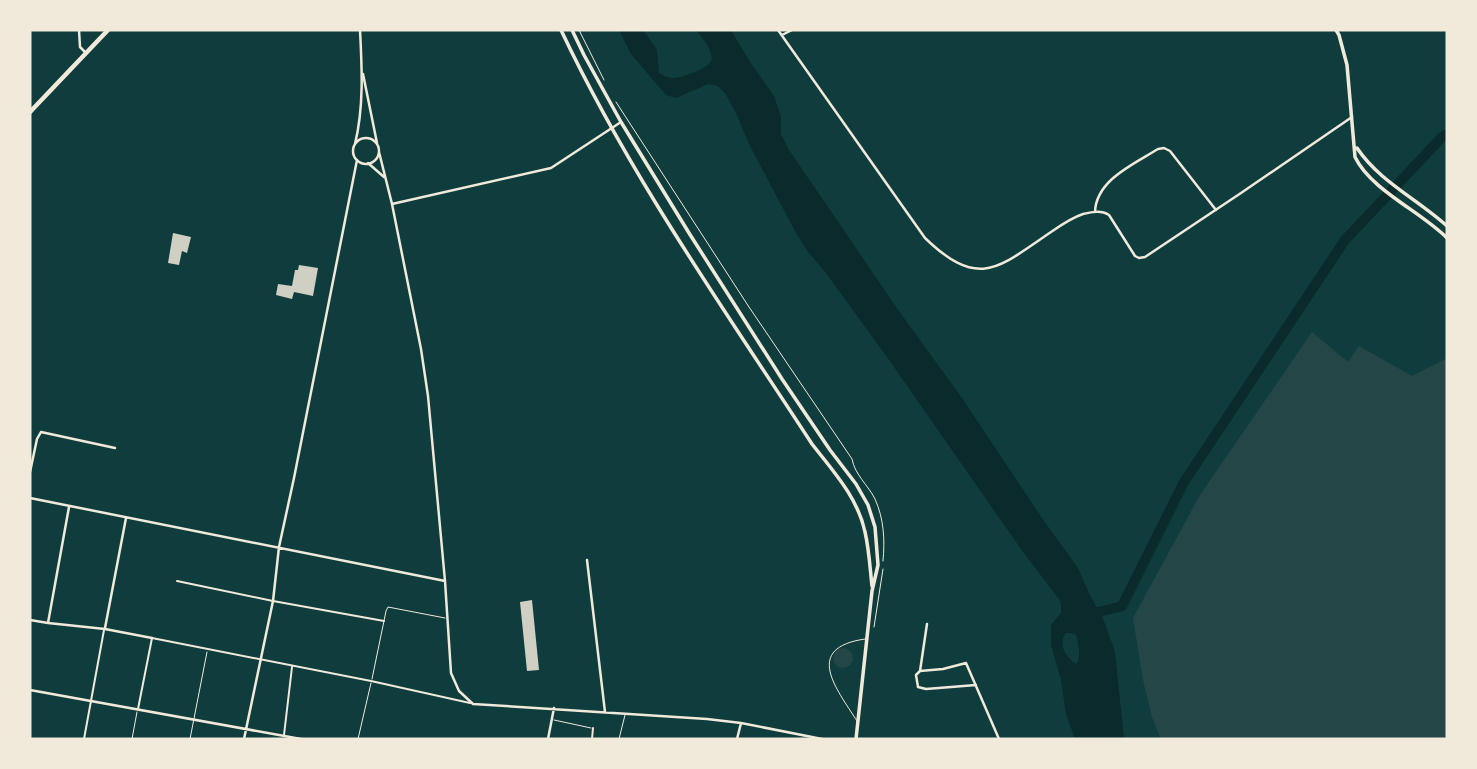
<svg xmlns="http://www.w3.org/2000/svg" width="1477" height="769" font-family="'Nunito Sans',sans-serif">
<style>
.green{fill:#244646}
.water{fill:#0a2a2b;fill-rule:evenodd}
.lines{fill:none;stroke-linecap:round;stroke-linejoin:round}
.river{stroke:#0a2a2b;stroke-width:10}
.building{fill:#cfcfc3}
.path{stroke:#f1e9da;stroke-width:1}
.service{stroke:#f1e9da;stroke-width:1}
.pedestrian{stroke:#f1e9da;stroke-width:2}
.minor{stroke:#f1e9da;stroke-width:2.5}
.tertiary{stroke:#f1e9da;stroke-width:3.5}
.secondary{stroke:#f1e9da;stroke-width:3.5}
.primary{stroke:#f1e9da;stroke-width:4.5}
</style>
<rect width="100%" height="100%" fill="#0f3d3e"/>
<!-- green -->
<path class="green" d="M1312 332 1348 362 1359 346 1412 376 1447 358V739H1161L1152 717 1143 680 1133 618 1200 495Z
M833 658a10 10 0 1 1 20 0a10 10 0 1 1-20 0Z"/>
<!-- water -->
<path class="water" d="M619 30H643L657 50 659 73C664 76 669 78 675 78 683 77 709 68 711 61 715 51 701 37 696 30H731L750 62 774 96 781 117V134L789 150 901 314 962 398 1044 521 1078 568 1089 593 1104 621 1115 652 1124 739H1075L1066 714 1061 680 1051 645V625L1061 613V605L1059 599 1023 552 887 357 823 269 808 252 796 233 749 144 736 113 725 93 718 86 708 84 676 98 666 95 631 54ZM1066 633H1071L1076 635C1078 643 1082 657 1076 664 1066 657 1057 645 1066 633Z"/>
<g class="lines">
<!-- river -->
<path class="river" d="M1087 617 1099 612 1122 606 1184 482 1345 240 1442 137 1447 134"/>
</g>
<!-- building -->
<path class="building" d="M173 233 191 237 187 253 182 251 179 265 168 263Z
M299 265 318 268 313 296 294 292 292 299 276 295 278 284 292 286 295 270H298Z
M532 600 539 670 527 671 520 602Z"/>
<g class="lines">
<!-- path -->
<path class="path" d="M579 30 604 80
M616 102 749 307 852 459C855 475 868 485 875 499 884 519 885 540 883 561
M874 627 883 569"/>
<!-- service -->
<path class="service" d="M372 679 386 611 388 607 445 618
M554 720 591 728
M857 721C836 688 803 648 865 639
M132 739 137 712
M190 739 207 652
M358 739 371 683
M619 739 625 715"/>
<!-- pedestrian -->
<path class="pedestrian" d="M177 581 273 601 384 621
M138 709 152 638 371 681 470 703
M284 735 292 667
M84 739 104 630
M592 739 593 728"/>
<!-- minor -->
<path class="minor" d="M79 30 80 47 85 52
M778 30 925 238C979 290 998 268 1051 232 1061 225 1071 218 1083 214 1092 212 1101 210 1109 215L1135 256 1139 258 1145 257 1241 193 1352 117
M782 35 792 30
M363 74 377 143
M353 151a13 13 0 1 1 26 0a13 13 0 1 1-26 0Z
M355 144C364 107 362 68 360 30
M379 152 392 204 421 349 428 396 445 581 451 673 459 691 473 704 707 719 741 723 822 739
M368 163 384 177
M392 204 551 168 621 122
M1095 212C1096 180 1134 164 1158 149L1164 148 1170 151 1216 210
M30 472 37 439 41 432 115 448
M30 498 445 581
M587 560 605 712
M30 620 48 623 105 629 152 638
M48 623 69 507
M105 628 126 518
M920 671 927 624
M976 685 926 689 918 687 916 675 920 671 943 669 966 663 999 739
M30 690 301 739
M244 739 273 601 279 547 294 478 357 160
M548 739 554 708
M737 739 741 723"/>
<!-- tertiary -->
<path class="tertiary" d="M561 30C630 176 724 309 812 444 833 471 858 498 865 532 869 549 870 568 872 586
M572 30 584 55 621 122 689 233 782 379 830 450 856 484 868 505 875 527 878 565 872 591 856 739"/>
<!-- secondary -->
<path class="secondary" d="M1336 30 1339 35 1347 65 1355 157C1371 190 1420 211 1447 238
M1357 148C1379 181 1417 199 1447 226"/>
<!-- primary -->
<path class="primary" d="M30 112 108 30"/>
</g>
<!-- border -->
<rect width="1477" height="769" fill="none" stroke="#f1e9da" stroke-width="63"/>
</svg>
